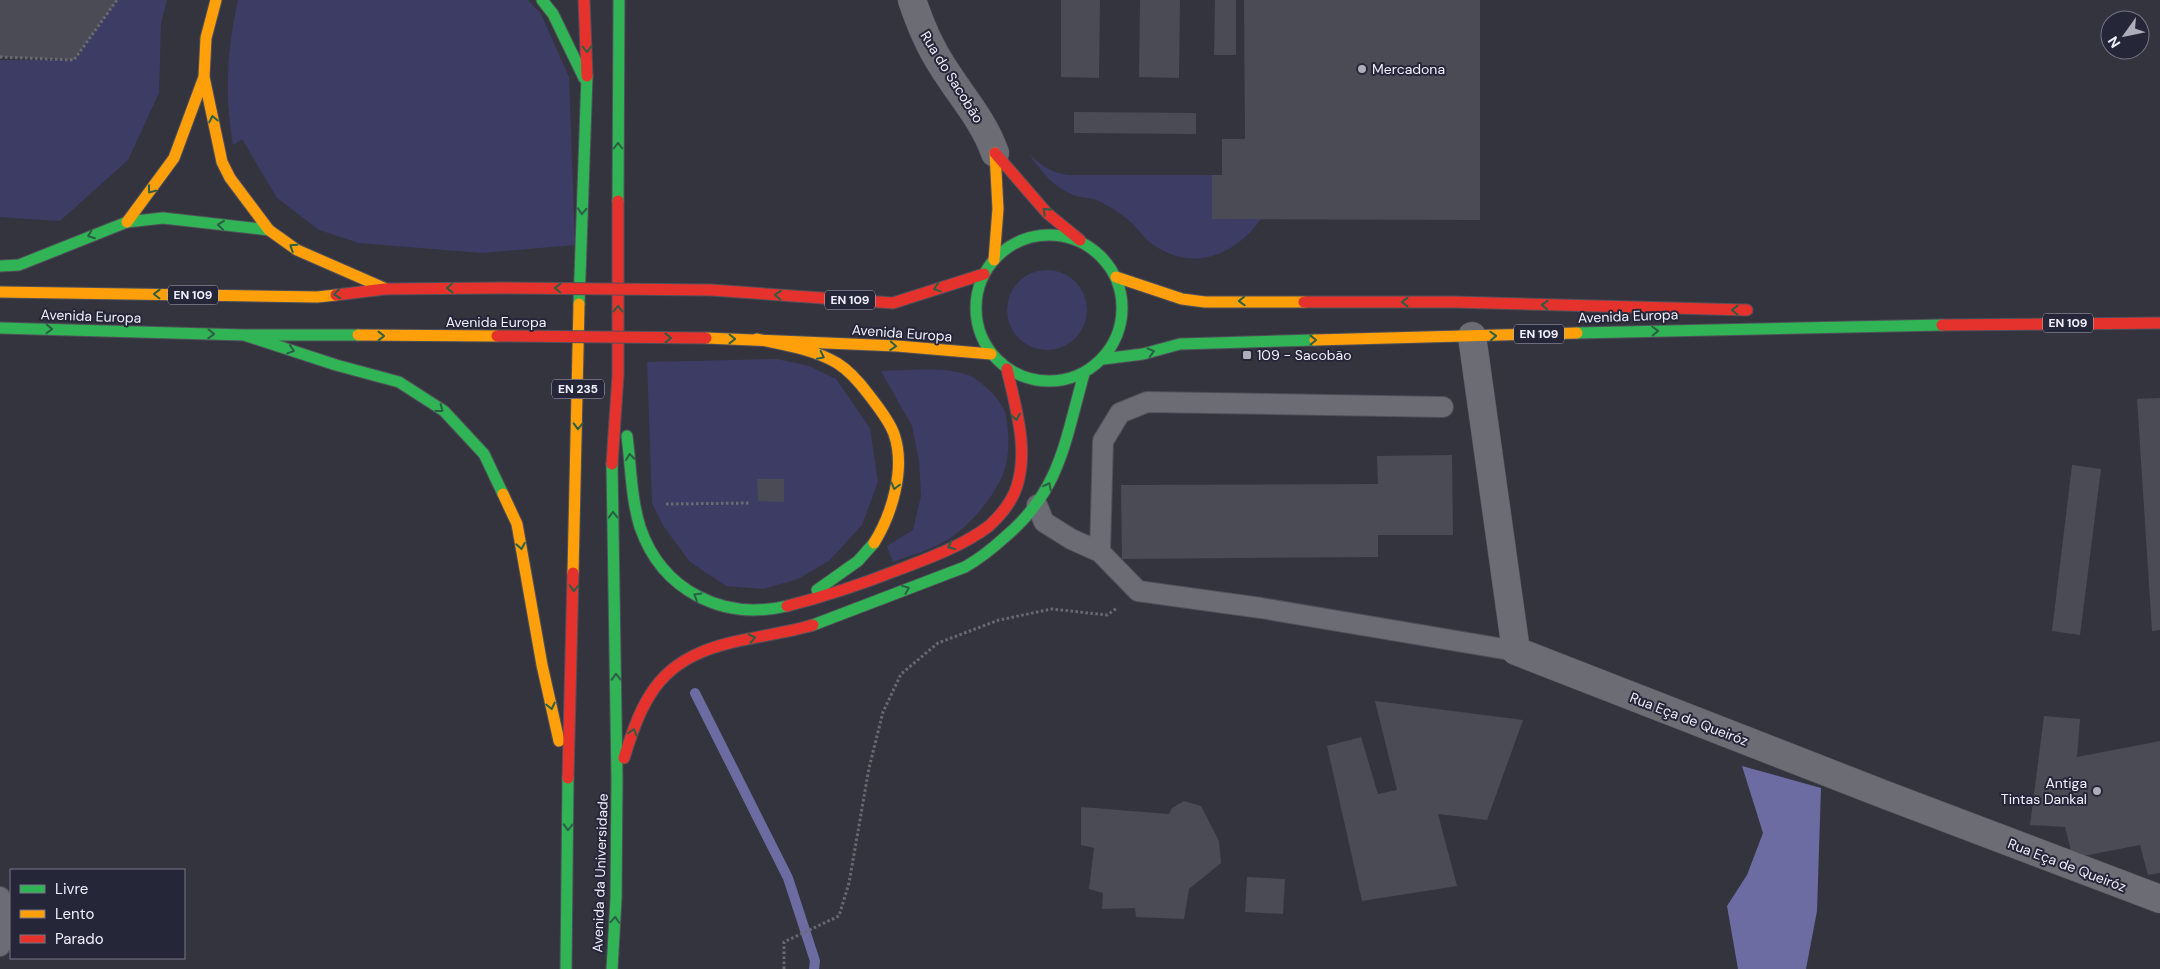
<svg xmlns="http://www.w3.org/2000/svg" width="2160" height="969" font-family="'DM Sans',sans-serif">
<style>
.green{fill:#3d3c64}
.water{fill:#6c6ca2}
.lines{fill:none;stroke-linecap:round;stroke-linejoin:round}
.stream{stroke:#6c6ca2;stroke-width:10}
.building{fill:#4a4b54}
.lane-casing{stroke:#505059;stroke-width:22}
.street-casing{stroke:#505059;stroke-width:29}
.fast-casing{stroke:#505059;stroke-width:13}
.slow-casing{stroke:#505059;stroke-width:13}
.jam-casing{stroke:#505059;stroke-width:13}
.path{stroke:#6a6a71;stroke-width:3;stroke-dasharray:2.5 2.5;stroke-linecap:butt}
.lane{stroke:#6c6c75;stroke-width:20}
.street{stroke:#6c6c75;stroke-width:28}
.fast{stroke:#30b455;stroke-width:11}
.slow{stroke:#ff9f0a;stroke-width:11}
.jam{stroke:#e5322d;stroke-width:11}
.jam-bridge-casing{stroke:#505059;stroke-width:13;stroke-linecap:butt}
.jam-bridge{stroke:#e5322d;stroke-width:11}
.oneway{stroke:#2a5f44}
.poi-dot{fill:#aeaeba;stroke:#262639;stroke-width:2}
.labels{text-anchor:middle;stroke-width:4;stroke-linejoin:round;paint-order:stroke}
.shield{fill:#262639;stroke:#b3b3c2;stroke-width:1}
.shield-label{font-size:12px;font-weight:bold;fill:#eff0fd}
.poi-label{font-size:14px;fill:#eff0fd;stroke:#262639;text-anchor:start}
.street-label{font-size:14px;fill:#eff0fd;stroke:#262639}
</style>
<rect width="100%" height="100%" fill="#34343f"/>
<!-- green -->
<path class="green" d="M112 0H167L161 23 159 93 128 160 60 221 0 217V60H74Z
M238 0H528L541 14 569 77 575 245 482 253 359 243 319 230 277 198 242 139 233 145C224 92 227 52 238 0Z
M1029 154C1042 166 1051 173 1069 175H1212V219H1261C1236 255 1192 273 1152 244 1145 239 1140 232 1134 225 1126 217 1110 206 1099 201 1091 197 1081 198 1073 195 1053 187 1041 171 1029 154Z
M1007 310a40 40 0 1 1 80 0a40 40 0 1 1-80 0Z
M777 359 809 366 836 379 870 428 878 482 862 525 830 560 798 579 763 589 726 586 690 562 664 527 652 503 647 362Z
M881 371C907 371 952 365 974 378 985 385 1001 400 1005 412 1010 431 1010 461 1001 479 990 501 970 525 949 539 934 549 911 555 893 562L887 546 913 530 921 496 919 461 912 426Z"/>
<!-- water -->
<path class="water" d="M1742 766 1821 788 1817 911 1806 969H1738L1727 906 1747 875 1763 833Z"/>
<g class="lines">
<!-- stream -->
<path class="stream" d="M695 693 788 878 815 961 814 969"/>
</g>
<!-- building -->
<path class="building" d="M0 0H117L74 60 0 57Z
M1061 0H1100L1099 78 1061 77Z
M1140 0H1180L1179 78 1139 77Z
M1215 0H1236V55H1214Z
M1244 0H1480V220L1212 219V175H1222V139H1245Z
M1074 112 1196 113V134L1074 133Z
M2160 398V630L2152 631 2137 399Z
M1452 455 1453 535H1378V557L1122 559 1121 485 1378 484 1377 456Z
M2072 465 2101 469 2080 635 2052 631Z
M757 479H784V502L758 501Z
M1375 701 1523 720 1487 820 1438 814 1457 886 1362 901 1327 746 1361 737 1378 794 1397 790Z
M2044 716 2080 719 2077 757 2160 741V873L2148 875 2140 845 2073 858 2065 827 2030 825Z
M1184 801 1201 806 1219 841 1221 863 1189 889 1184 919 1136 917 1135 908 1102 909 1103 893 1089 889 1094 848 1081 845V807L1169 814 1172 808Z
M1247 877 1285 879 1283 914 1245 912Z"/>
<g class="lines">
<!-- lane casing -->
<g class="lane-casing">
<path id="lane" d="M1443 407 1147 402 1120 413 1103 441 1100 552 1138 591 1261 608 1516 651
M1037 505 1044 522 1071 539 1100 552
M0 897 6 914 0 946"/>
</g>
<!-- street casing -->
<g class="street-casing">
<path id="street" d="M912 0C920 24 929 46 943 67 961 96 984 121 995 153
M1472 336 1516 651 1883 794 2160 899"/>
</g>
<!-- fast casing -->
<g class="fast-casing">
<path id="fast" d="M542 0 553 14 584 78
M618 201 619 0
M976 308a73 73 0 1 1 146 0a73 73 0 1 1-146 0Z
M0 266 19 265 127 222 163 218 269 230
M579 304 587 76
M0 328 244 335H358
M1577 333 1942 325
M244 335 336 365 399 382 444 411 484 454 503 494
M1103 359 1143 354 1180 344 1315 340
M627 436C631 466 631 498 640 527 662 591 723 621 787 606
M612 464 617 779
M817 590 858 561 874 543
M813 625 965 567C979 559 993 548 1005 537 1061 490 1065 440 1084 374
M566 969 568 778
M612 969 616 899 617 779"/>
</g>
<!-- slow casing -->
<g class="slow-casing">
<path id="slow" d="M216 0 206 38 204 77 222 162 230 178 269 230 297 250 384 288
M127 222 174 158 204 77
M994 260 998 209 995 153
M1116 277 1182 299 1205 302H1304
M0 292 317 297 336 295
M358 335 497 336
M706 338 897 346 991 354
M757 339C784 345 813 349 837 363 850 371 860 383 869 395 878 407 889 420 894 434 906 468 892 514 874 543
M1315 340 1577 333
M503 494 517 524 542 665 559 741
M573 573 579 304"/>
</g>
<!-- jam casing -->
<g class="jam-casing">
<path id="jam" d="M584 0 587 76
M995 153 1047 213 1080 240
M711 290 893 303 984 274
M336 295 385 289 499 288
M1304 302H1454L1747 310
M1942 325 2160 323
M612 464 618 375V201
M787 606C827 596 865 583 903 568 932 557 964 545 989 526 1001 515 1012 502 1017 486 1029 448 1015 406 1007 369
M624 758C631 736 638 714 650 695 685 637 756 642 813 625
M568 778 573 573"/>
</g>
<!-- path -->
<path class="path" d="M0 57 74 60 117 0
M666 504 750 503
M784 969V942L839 916 849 883 869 768 883 712 901 674 938 643 999 620 1052 609 1107 615 1117 608"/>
<!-- lane -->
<use href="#lane" class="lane"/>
<!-- street -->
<use href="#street" class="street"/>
<!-- fast -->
<use href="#fast" class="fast"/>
<!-- slow -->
<use href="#slow" class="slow"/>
<!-- jam -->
<use href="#jam" class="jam"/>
<!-- jam-bridge casing -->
<g class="jam-bridge-casing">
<path id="jam-bridge" d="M499 288 711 290
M497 336 706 338"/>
</g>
<!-- jam-bridge -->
<use href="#jam-bridge" class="jam-bridge"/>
</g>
<!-- one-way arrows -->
<defs><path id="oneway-chevron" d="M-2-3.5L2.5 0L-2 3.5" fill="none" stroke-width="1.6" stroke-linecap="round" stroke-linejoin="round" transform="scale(1.25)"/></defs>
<g class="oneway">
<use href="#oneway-chevron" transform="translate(587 49) rotate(88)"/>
<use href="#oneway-chevron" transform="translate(213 119) rotate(-102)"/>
<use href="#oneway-chevron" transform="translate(618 146) rotate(-90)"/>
<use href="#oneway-chevron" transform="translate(151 190) rotate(127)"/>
<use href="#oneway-chevron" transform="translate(582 211) rotate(93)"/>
<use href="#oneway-chevron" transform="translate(1046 211) rotate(-135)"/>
<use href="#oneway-chevron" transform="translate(221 225) rotate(-174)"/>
<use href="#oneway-chevron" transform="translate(91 235) rotate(159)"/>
<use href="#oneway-chevron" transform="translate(293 247) rotate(-147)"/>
<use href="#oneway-chevron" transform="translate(450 288) rotate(179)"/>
<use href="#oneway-chevron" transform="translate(558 288) rotate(-179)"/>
<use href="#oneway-chevron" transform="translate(937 288) rotate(162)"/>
<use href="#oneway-chevron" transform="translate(157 294) rotate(-179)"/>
<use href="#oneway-chevron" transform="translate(337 294) rotate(173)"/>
<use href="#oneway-chevron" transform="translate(778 295) rotate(-176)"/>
<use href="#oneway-chevron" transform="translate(1242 301) rotate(178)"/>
<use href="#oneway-chevron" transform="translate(1405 302) rotate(-180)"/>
<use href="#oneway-chevron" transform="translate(1545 305) rotate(-178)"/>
<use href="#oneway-chevron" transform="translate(618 309) rotate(-90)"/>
<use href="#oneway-chevron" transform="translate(1735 310) rotate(-179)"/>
<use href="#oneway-chevron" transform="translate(49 329) rotate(2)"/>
<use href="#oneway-chevron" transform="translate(1655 331) rotate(-2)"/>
<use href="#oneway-chevron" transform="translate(211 334) rotate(2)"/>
<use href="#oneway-chevron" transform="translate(381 336)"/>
<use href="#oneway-chevron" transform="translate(1493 336) rotate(-2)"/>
<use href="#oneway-chevron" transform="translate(668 338)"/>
<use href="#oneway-chevron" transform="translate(732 339) rotate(1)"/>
<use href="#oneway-chevron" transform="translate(1313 340) rotate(-1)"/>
<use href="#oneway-chevron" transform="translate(893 346) rotate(4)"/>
<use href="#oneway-chevron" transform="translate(291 350) rotate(18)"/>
<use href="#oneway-chevron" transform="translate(1151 352) rotate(-14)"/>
<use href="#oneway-chevron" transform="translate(821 356) rotate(26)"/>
<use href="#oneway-chevron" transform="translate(440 409) rotate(37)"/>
<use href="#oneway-chevron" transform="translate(1016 417) rotate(80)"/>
<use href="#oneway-chevron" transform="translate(578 426) rotate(91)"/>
<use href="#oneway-chevron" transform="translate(630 457) rotate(-97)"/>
<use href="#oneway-chevron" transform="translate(895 486) rotate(105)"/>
<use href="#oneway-chevron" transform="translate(1048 486) rotate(-62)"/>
<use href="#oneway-chevron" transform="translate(613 515) rotate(-91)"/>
<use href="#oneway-chevron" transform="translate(521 546) rotate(80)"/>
<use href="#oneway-chevron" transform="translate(951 546) rotate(155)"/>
<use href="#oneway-chevron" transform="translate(574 588) rotate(92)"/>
<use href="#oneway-chevron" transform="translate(906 589) rotate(-22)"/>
<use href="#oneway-chevron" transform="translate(697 596) rotate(-149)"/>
<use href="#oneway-chevron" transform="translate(752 638) rotate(-12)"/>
<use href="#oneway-chevron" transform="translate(616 677) rotate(-91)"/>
<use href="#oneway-chevron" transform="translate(551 706) rotate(77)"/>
<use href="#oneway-chevron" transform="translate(633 732) rotate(-74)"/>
<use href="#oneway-chevron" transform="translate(568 827) rotate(91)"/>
<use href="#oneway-chevron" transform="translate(615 920) rotate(-86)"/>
</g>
<!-- markers -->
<g class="poi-dot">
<circle cx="1362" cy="69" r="5"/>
<rect x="1242" y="350" width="10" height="10" rx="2.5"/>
<circle cx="2097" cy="791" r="5"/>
</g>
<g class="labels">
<!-- shield labels -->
<g class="shield">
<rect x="168" y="285.5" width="50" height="19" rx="4"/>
<rect x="825" y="290.5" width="50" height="19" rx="4"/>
<rect x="2043" y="313.5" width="50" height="19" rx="4"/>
<rect x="1514" y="324.5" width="50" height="19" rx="4"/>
<rect x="552" y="379.5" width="52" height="19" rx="4"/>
</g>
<g class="shield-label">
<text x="193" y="299">EN 109</text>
<text x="850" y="304">EN 109</text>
<text x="2068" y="327">EN 109</text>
<text x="1539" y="338">EN 109</text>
<text x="578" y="393">EN 235</text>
</g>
<!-- poi labels -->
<g class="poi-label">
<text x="1372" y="74">Mercadona</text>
<text x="1257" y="360">109 - Sacobão</text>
<text x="2087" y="788" text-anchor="end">Antiga<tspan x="2087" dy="16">Tintas Dankal</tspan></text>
</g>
<!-- street labels -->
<g class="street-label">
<text transform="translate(952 77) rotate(58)" y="5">Rua do Sacobão</text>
<text transform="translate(91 316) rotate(2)" y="5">Avenida Europa</text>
<text transform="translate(1628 316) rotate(-2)" y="5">Avenida Europa</text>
<text x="496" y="327">Avenida Europa</text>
<text transform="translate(902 333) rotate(4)" y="5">Avenida Europa</text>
<text transform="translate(1689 719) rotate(21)" y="5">Rua Eça de Queiróz</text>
<text transform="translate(2067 865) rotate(21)" y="5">Rua Eça de Queiróz</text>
<text transform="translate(600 873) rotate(-88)" y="5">Avenida da Universidade</text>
</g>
</g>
<!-- legend -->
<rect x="10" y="869" width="175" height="90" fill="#262639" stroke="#767787"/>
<rect x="20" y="885" width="25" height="8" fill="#30b455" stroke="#767787"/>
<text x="55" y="894" font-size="15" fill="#eff0fd">Livre</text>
<rect x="20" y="910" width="25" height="8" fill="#ff9f0a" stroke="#767787"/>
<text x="55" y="919" font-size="15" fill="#eff0fd">Lento</text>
<rect x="20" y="935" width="25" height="8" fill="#e5322d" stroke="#767787"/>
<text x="55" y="944" font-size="15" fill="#eff0fd">Parado</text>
<!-- north arrow -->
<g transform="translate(2125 35) rotate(237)"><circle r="24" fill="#262639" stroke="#767787"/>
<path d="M0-4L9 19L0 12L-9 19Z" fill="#aeaeba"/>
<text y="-8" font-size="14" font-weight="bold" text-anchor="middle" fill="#eff0fd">N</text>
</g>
</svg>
